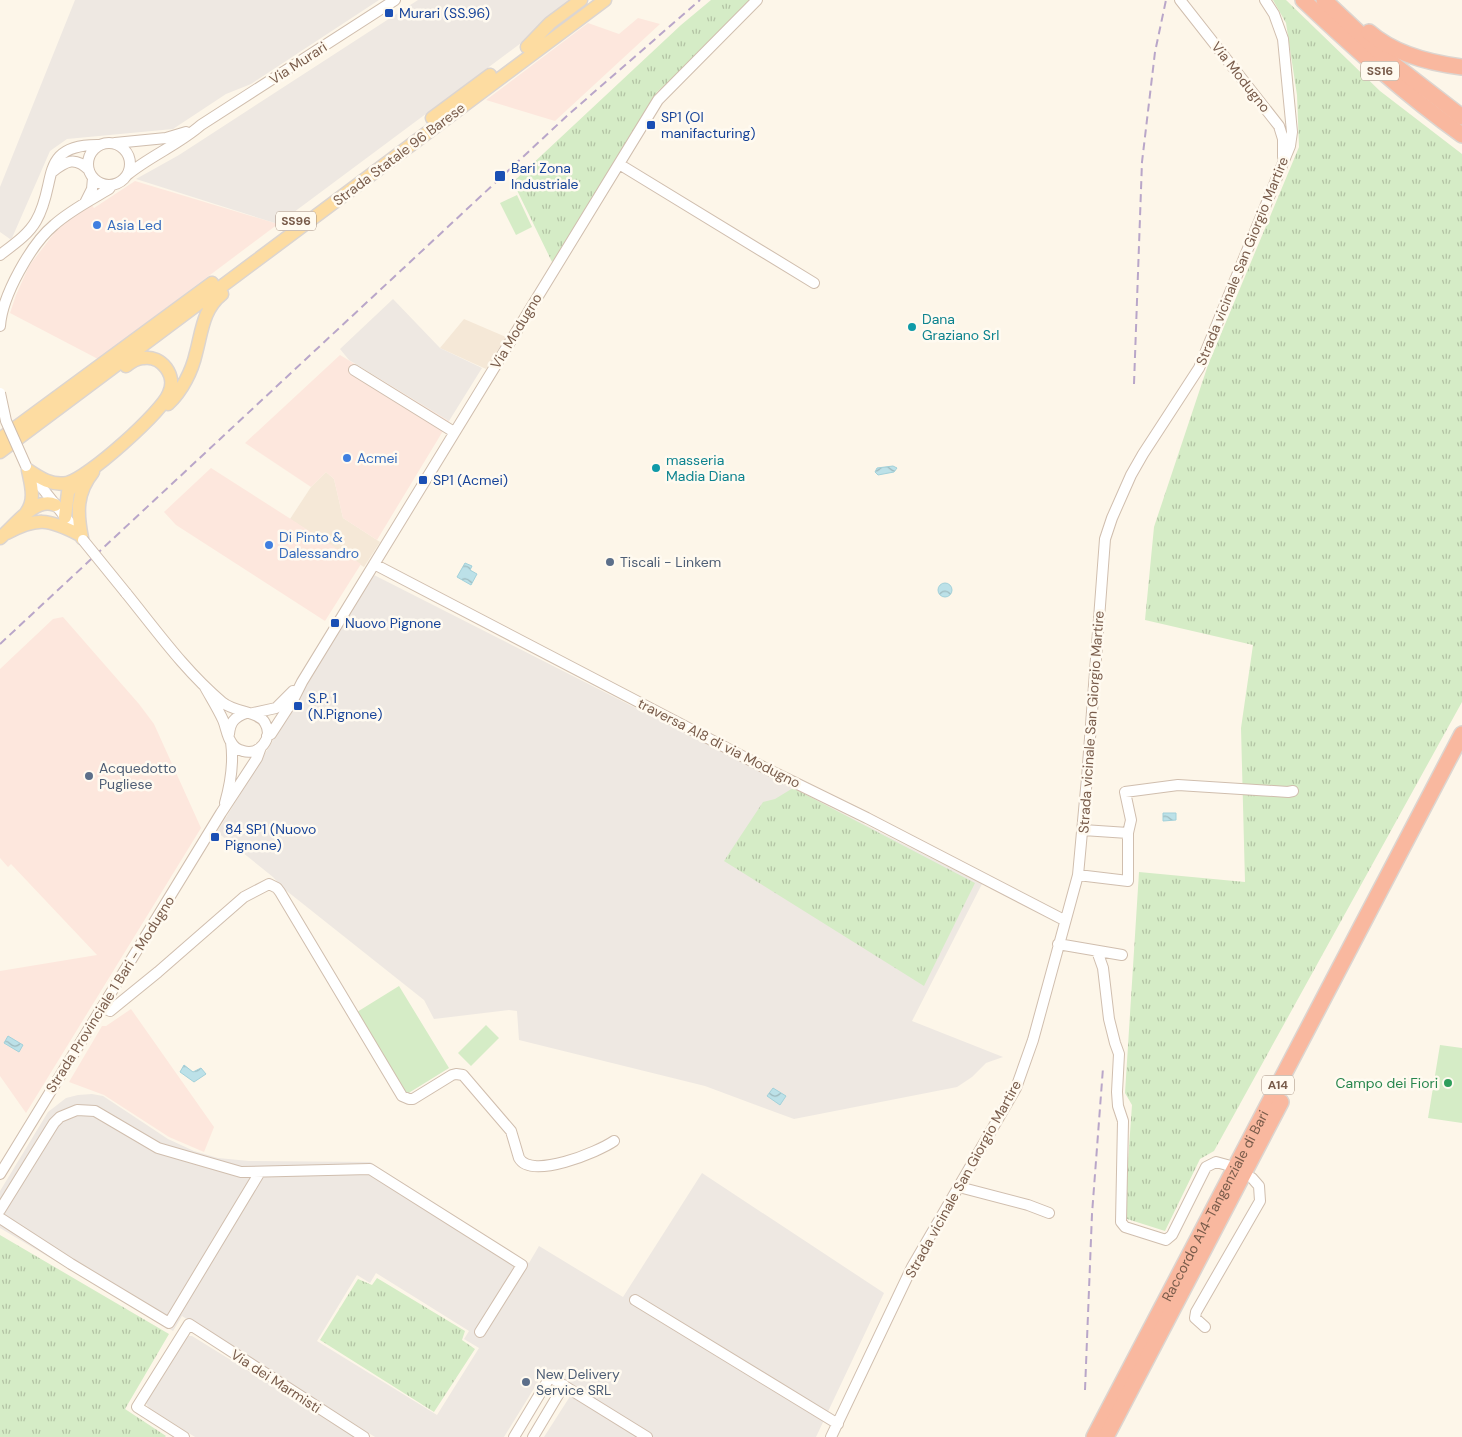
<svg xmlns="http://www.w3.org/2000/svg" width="1462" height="1437" font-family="'DM Sans',sans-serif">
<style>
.residential{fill:#f5e8d7}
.commercial{fill:#fde7dd}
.industrial{fill:#eee8e2;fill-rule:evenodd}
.grass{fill:url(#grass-tufts)}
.garden{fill:#d5ecc6}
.water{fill:url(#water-waves);stroke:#a2d1da}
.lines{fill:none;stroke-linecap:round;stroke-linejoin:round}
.minor-casing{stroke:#d0beae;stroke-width:12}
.major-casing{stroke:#dcd5d0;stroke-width:15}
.highway-casing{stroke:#dcd5d0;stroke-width:18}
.minor{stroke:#fff;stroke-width:10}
.major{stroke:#fddca1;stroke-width:12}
.highway{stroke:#f9b89f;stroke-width:15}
.rail{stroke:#b9a6c9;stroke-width:2;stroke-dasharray:8 5;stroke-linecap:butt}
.minor-bridge-casing{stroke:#d0beae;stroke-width:12;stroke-linecap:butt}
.minor-bridge{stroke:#fff;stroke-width:10}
.transit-dot{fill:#1a4fb4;stroke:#fffaf0;stroke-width:2}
.shop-dot{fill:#3f7fe0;stroke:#fffaf0;stroke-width:2}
.culture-dot{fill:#0f9aa8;stroke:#fffaf0;stroke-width:2}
.service-dot{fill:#5c6f8a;stroke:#fffaf0;stroke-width:2}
.leisure-dot{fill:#2e9e5b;stroke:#fffaf0;stroke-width:2}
.labels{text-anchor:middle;stroke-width:5;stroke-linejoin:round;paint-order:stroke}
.shield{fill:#fffaf0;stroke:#a18b7c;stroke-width:1}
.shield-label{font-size:12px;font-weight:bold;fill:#795c4b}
.transit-label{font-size:14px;fill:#164399;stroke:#fffaf0;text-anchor:start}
.street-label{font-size:14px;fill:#795c4b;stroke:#fffaf0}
.shop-label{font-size:14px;fill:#366cbe;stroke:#fffaf0;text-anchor:start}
.culture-label{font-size:14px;fill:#0d838f;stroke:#fffaf0;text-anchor:start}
.service-label{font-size:14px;fill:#4e5e75;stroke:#fffaf0;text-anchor:start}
.leisure-label{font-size:14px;fill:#27864d;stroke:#fffaf0;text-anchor:end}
</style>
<defs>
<pattern id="grass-tufts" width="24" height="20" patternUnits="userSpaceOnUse" patternTransform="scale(1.25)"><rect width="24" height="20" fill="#d5ecc6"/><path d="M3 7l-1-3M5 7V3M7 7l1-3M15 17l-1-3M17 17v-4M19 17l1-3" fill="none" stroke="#b2c2a3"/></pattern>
<pattern id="water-waves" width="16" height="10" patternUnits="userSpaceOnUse" patternTransform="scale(1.25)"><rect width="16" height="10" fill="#bce1e8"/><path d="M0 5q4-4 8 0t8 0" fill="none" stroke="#9ebabe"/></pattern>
</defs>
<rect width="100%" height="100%" fill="#fdf6e9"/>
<!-- residential -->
<path class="residential" d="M464 319 506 337 486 369 440 348Z
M326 472 334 479 343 518 380 542 364 567 290 519 311 487Z"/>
<!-- commercial -->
<path class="commercial" d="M638 18 660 24 555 121 486 100 588 23 619 34Z
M135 181 278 224 98 359 10 313 16 295 29 266 55 232 65 222 91 204 94 208Z
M340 355 449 421 377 540 343 518 334 479 326 472 311 487 245 443Z
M211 468 361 564 325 621 176 525 164 512Z
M63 617 139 704 154 724 201 828 26 1113 0 1076V971L97 955 11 864 8 867 0 858V669L53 619Z
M131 1009 214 1127 204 1152 169 1137 104 1095 69 1082 102 1026H106Z"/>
<!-- industrial -->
<path class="industrial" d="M75 0H379L251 84 226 94 173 129 67 139 50 151 12 238 10 239 0 232V187Z
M418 0H579L278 224 136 179 179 155Z
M393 299 440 348 482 368 449 421 349 360 340 349Z
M374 575 982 884 912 1021 1003 1057 986 1063 972 1077 957 1087 794 1119 705 1086 519 1040 517 1011 509 1010 434 1019 424 1000 283 888 273 877 217 832Z
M92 1094 103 1096 168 1139 194 1151 218 1158 249 1161 370 1162 529 1263 539 1246 623 1297 702 1173 884 1293 816 1437H544L576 1387 546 1369 504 1437H375L182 1316 173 1331 0 1228V1191L48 1112 66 1098 78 1095ZM376 1273 469 1331 464 1339 479 1348 437 1415 317 1341 357 1275 370 1283Z
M186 1336H192L356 1437H195L149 1408 145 1402Z"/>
<!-- grass -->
<path class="grass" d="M711 0H750L695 58 657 92 553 264 513 182 681 25Z
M1273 0H1286L1380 91 1462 154V702L1214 1151 1200 1159 1165 1231 1124 1218 1132 1105 1125 1093 1139 872 1245 882 1241 728 1253 645 1145 620 1154 527 1208 365 1299 147 1297 95 1286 23Z
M793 788 975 883 924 986 724 861 763 802 775 799Z
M0 1235 169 1334 125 1409 166 1436 165 1437H0Z
M377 1278 465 1331 462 1340 475 1349 434 1412 320 1340 358 1279 372 1285Z"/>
<!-- garden -->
<path class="garden" d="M517 195 532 227 516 235 500 203Z
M399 986 449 1068 407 1094 357 1012Z
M486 1025 499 1038 471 1066 458 1053Z
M1440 1045 1462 1048V1123L1428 1118Z"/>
<!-- water -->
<path class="water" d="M893 466 897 468 894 472 878 475 875 472 877 468Z
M465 563 472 566 470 570 477 574 471 585 457 577Z
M938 590a7 7 0 1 1 14 0a7 7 0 1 1-14 0Z
M1163 813H1176V820L1163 821Z
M8 1036 23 1045 19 1052 4 1043Z
M184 1065 193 1072 201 1068 206 1074 194 1082 180 1072Z
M773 1088 786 1096 780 1105 767 1096Z"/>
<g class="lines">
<!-- minor casing -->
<g class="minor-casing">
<path id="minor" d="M1180 0 1279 126 1283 139V157
M115 143 166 138 186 132
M88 164a21 21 0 1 1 42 0a21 21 0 1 1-42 0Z
M619 164 814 283
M52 172C66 161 75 156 89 170
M127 175C150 156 178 145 201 125L395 0
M85 203 92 189 93 178
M0 255C13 245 28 235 36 221 58 184 37 144 99 145
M0 326C2 296 31 244 54 225 71 210 91 200 109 189L112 185
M354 370 454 432
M31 474 78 533
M374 564 767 769 867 818 1064 920
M126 593C156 630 185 671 222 702 235 713 259 711 265 723 274 738 259 756 243 751 238 750 233 746 231 742 227 736 226 727 223 720 218 709 211 698 205 687
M253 713 276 708 293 691
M229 734C230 723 234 717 246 713
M267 736 271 734 293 700 302 682 658 100 757 0
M225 803C231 782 234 763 231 742
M1083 830 1128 833
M1078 875 1128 881V833L1131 820 1125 792 1178 785 1288 792 1293 791
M1058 944 1122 955
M1097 951 1103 968 1109 1019 1115 1043 1119 1054 1117 1092 1118 1106 1123 1121 1121 1222 1125 1227 1166 1240 1172 1235 1206 1167 1216 1162 1227 1165
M102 1007 110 1011 158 972 244 897 269 884 277 888 280 892 402 1096 409 1099H413L452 1075 456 1074 463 1075 511 1131 519 1158C531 1180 598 1152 614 1141
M0 1174 221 813 257 758 261 747
M959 1187 1028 1205 1049 1213
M0 1210 54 1123 60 1117 77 1110 95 1111 158 1148 241 1172 370 1169 522 1265 480 1332
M0 1218 71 1264 169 1323 260 1172
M635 1300 838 1424
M1205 1327 1195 1318 1196 1312 1260 1201 1259 1186 1252 1178
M184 1437 137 1407 189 1324 364 1437
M514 1437 550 1377 647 1437
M533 1437 564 1385
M831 1437 912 1267 1016 1088 1033 1040 1078 875 1087 778 1105 539 1112 518 1131 475 1143 454 1199 368 1290 146 1292 132 1283 39 1274 14 1265 0"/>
</g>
<!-- major casing -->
<g class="major-casing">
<path id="major" d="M527 47 550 23 581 0
M432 118 490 75
M168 404C182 391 192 371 196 353 202 331 203 309 222 294
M0 439 212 283
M0 452 605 0
M28 470C40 478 52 486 67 483 87 479 162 412 169 393 177 376 162 355 143 358 136 358 131 362 126 366
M26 513C36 500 31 485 28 470
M65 517 68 492 78 479
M7 533C37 517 48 519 78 534
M0 538C14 527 35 496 55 505
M82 538C77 513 76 493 93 472"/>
</g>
<!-- highway casing -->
<g class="highway-casing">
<g id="highway">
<path d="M1303 0C1354 48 1405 94 1462 135"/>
<path d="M1324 0 1388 60 1462 117"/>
<path d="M1369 32C1394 54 1430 63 1462 67"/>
<path id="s1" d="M1094 1437 1462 734"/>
<path d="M1106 1437 1281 1102"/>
</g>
</g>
<!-- minor -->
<use href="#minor" class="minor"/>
<!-- major -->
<use href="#major" class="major"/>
<!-- highway -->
<use href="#highway" class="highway"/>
<!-- rail -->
<path class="rail" d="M1134 384 1142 162 1155 52 1166 0
M0 644 569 114 700 0
M1085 1390 1092 1214 1103 1068"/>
<!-- minor-bridge casing -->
<g class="minor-bridge-casing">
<path id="minor-bridge" d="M0 393 6 421 26 466
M83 540 126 593"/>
</g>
<!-- minor-bridge -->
<use href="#minor-bridge" class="minor-bridge"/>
</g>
<!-- markers -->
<g class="transit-dot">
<rect x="384" y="8" width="10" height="10" rx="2.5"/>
<rect x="646" y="120" width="10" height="10" rx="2.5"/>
<rect x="494" y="170" width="12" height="12" rx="2.5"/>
<rect x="418" y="475" width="10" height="10" rx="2.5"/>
<rect x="330" y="618" width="10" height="10" rx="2.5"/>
<rect x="293" y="701" width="10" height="10" rx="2.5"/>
<rect x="210" y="832" width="10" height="10" rx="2.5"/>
</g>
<g class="shop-dot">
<circle cx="97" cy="225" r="5"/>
<circle cx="347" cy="458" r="5"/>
<circle cx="269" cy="545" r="5"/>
</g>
<g class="culture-dot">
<circle cx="912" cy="327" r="5"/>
<circle cx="656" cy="468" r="5"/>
</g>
<g class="service-dot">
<circle cx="610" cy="562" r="5"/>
<circle cx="89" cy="776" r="5"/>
<circle cx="526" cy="1382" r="5"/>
</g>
<circle class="leisure-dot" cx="1448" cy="1083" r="5"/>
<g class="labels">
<!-- shield labels -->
<g class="shield">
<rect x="1361" y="61.5" width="38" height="19" rx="4"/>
<rect x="276" y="211.5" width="40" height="19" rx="4"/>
<rect x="1262" y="1075.5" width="32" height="19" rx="4"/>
</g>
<g class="shield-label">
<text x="1380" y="75">SS16</text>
<text x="296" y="225">SS96</text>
<text x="1278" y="1089">A14</text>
</g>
<!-- transit labels -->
<g class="transit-label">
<text x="399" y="18">Murari (SS.96)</text>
<text x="661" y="122">SP1 (OI<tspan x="661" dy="16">manifacturing)</tspan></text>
<text x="511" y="173">Bari Zona<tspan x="511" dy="16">Industriale</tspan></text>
<text x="433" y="485">SP1 (Acmei)</text>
<text x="345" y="628">Nuovo Pignone</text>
<text x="308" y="703">S.P. 1<tspan x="308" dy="16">(N.Pignone)</tspan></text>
<text x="225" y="834">84 SP1 (Nuovo<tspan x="225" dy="16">Pignone)</tspan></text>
</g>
<!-- street labels -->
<g class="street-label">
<text transform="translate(298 63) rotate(-33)" y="5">Via Murari</text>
<text transform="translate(1241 77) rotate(52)" y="5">Via Modugno</text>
<text transform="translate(399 154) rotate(-37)" y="5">Strada Statale 96 Barese</text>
<text transform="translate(1242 261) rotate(-68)" y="5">Strada vicinale San Giorgio Martire</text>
<text transform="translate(516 331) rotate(-59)" y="5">Via Modugno</text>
<text transform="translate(1091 722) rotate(-86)" y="5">Strada vicinale San Giorgio Martire</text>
<text transform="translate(719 743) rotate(27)" y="5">traversa AI8 di via Modugno</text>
<text transform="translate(110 994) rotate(-58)" y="5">Strada Provinciale 1 Bari - Modugno</text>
<text transform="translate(963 1179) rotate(-61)" y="5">Strada vicinale San Giorgio Martire</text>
<text dy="5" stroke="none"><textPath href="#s1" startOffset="261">Raccordo A14-Tangenziale di Bari</textPath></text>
<text transform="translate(276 1381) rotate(33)" y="5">Via dei Marmisti</text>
</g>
<!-- shop labels -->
<g class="shop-label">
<text x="107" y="230">Asia Led</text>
<text x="357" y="463">Acmei</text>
<text x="279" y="542">Di Pinto &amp;<tspan x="279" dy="16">Dalessandro</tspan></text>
</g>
<!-- culture labels -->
<g class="culture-label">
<text x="922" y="324">Dana<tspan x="922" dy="16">Graziano Srl</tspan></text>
<text x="666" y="465">masseria<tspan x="666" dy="16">Madia Diana</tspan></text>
</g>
<!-- service labels -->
<g class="service-label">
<text x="620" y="567">Tiscali - Linkem</text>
<text x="99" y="773">Acquedotto<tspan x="99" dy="16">Pugliese</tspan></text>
<text x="536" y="1379">New Delivery<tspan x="536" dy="16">Service SRL</tspan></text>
</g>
<!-- leisure labels -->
<g class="leisure-label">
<text x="1438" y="1088">Campo dei Fiori</text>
</g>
</g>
</svg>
